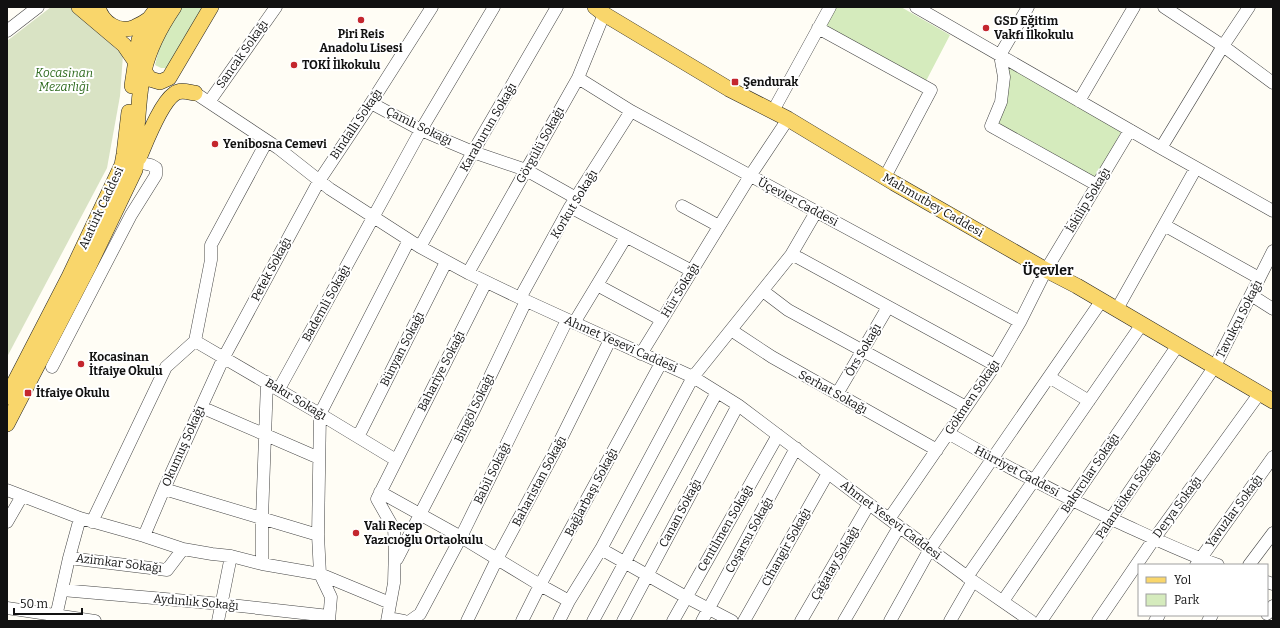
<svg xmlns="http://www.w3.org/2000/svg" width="1280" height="628" font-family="Bitter,serif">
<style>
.green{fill:#d5ebbd}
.cemetery{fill:#d9e3c4}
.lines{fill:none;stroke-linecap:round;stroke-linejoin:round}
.minor-casing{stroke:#444;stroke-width:13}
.major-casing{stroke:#222;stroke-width:16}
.minor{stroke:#fff;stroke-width:12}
.major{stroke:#f9d66b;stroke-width:15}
.poi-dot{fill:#c4262e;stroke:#fff;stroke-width:1.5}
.labels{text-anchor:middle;stroke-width:4;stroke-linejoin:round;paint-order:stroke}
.poi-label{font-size:12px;font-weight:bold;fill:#111;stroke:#fff;text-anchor:start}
.street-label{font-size:12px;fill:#111;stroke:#fff}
.park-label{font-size:12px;font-style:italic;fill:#2f6b1f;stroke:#fff}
.quarter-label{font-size:14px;font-weight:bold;fill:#111;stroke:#fff}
</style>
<rect width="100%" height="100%" fill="#fffdf5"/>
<!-- green -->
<path class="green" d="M180 7H203L167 68H161L155 65 162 37Z
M836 7H901L950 35 926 81 826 26Z
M1007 64 1122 130 1096 180 994 125Z"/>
<!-- cemetery -->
<path class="cemetery" d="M51 7H70L123 55 120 96 107 168 7 357V41Z"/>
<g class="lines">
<!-- minor casing -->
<g class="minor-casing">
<path id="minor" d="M916 7 1161 148 1273 211
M1028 7 1000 55 1004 77 1001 102 991 126 1097 185
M1164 7 1223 46 1273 83
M818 28 931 90 885 177
M7 31 38 7
M578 78 631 111 1020 322
M195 93 278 148 330 189 420 247 468 273 520 298 693 377 738 405 889 519 973 581 1031 621
M1079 101 1134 7
M209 102 276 7
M371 103 421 130 473 152 526 170 576 198
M773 111 830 7
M1161 148 1223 46 1249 7
M682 206 719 226
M570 207 692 271
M1164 225 1259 278
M420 247 473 152 557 7
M791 255 816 212
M468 273 578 78 604 14
M597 285 662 320
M763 291 788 310 966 407
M1251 295 1273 309
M520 298 570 207 631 111
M1117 309 1196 168
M574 323 626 237
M731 330 772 357 937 450
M195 341 320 414 396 460
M641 354 750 176 788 119
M52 367 131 215 156 175V168L151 165 137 162
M1049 377 1089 401
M279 389 421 130 494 7
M837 394 888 307
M201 407 319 458
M948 433C1003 465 1060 495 1118 522 1151 537 1184 553 1218 565
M358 437 446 262
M164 489 318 535
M7 490 80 518 144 536 183 549 212 554 231 556 262 564 320 574 331 597 329 621
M380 492 461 537 540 585 569 601
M889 519 995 365 1020 322 1046 270 1130 130
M7 522 22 496
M92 522 166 367 195 341 211 260V245L267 141
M144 536 164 489 224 357 319 181 371 103 432 7
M601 549 686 597 732 621
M69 558 167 570 183 549
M397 559 474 410 526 301
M262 564V518L267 382
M1196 565 1273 457
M1249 565 1273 533
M967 577 1142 324
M1267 582 1273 584
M62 590 222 604 329 616
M1003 601 1178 345
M390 603 320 574 318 535 320 414 409 240
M7 608 95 621
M1267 614 1273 606
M388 618 404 621
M55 621 69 558 80 518
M218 621 231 556
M387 621 394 583 395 547 394 529 377 499 486 282
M410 621 420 614 461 537 567 320
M467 621 497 559 553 455 610 340
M522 621 540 585 661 363
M559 621 569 601 601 549 693 377 791 255 799 258 995 365
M593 621 717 392
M623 621 738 405
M673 621 778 435
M702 621 796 448
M744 621 828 473
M801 621 869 504
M844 621 899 527
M890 621 930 549 1102 300
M950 621 973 581
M1041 621 1215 366 1273 251
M1098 621 1154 539 1259 394
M1155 621 1159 615
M1208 621 1212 615"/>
</g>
<!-- major casing -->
<g class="major-casing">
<path id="major" d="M79 7 124 45 135 61
M98 7C102 23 119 34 135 27 140 25 145 22 149 19
M595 7 604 14 729 89 788 119 894 183 1046 270 1077 286 1273 401
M144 71 150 79 160 82 169 78 211 7
M132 86 139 40 149 19 158 7
M139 158C146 142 160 104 174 94 180 89 188 92 195 93
M7 397 69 277 122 165 124 154 129 112
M7 424 89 266 135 170C139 156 136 142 137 127 139 109 139 89 144 71 149 49 161 26 174 7"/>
</g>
<!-- minor -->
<use href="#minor" class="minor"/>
<!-- major -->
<use href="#major" class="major"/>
</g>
<!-- markers -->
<g class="poi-dot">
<circle cx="361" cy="20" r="4"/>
<circle cx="986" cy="28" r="4"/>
<circle cx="294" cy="65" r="4"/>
<rect x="731" y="78" width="8" height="8" rx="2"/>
<circle cx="215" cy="144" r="4"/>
<circle cx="81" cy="364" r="4"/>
<rect x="24" y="389" width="8" height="8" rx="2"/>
<circle cx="356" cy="533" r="4"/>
</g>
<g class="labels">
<!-- poi labels -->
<g class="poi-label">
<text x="994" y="25">GSD Eğitim<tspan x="994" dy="14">Vakfı İlkokulu</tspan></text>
<text x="361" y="38" text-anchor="middle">Piri Reis<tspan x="361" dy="14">Anadolu Lisesi</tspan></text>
<text x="302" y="69">TOKİ İlkokulu</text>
<text x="743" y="86">Şendurak</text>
<text x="223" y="148">Yenibosna Cemevi</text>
<text x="89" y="361">Kocasinan<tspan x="89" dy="14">İtfaiye Okulu</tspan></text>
<text x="36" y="397">İtfaiye Okulu</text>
<text x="364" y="530">Vali Recep<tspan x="364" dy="14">Yazıcıoğlu Ortaokulu</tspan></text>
</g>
<!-- street labels -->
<g class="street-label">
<text transform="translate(242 54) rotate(-55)" y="4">Sancak Sokağı</text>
<text transform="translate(356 124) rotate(-56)" y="4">Bindallı Sokağı</text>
<text transform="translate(419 126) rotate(26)" y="4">Çamlı Sokağı</text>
<text transform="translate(488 127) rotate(-60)" y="4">Karaburun Sokağı</text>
<text transform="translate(540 145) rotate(-61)" y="4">Görgülü Sokağı</text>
<text transform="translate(1088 200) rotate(-59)" y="4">İskilip Sokağı</text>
<text transform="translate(798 202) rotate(28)" y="4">Üçevler Caddesi</text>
<text transform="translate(574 204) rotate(-59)" y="4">Korkut Sokağı</text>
<text transform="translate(933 205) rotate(30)" y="4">Mahmutbey Caddesi</text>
<text transform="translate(101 208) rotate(-65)" y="4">Atatürk Caddesi</text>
<text transform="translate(271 269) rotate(-62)" y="4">Petek Sokağı</text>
<text transform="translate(680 290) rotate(-59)" y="4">Hür Sokağı</text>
<text transform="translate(326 303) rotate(-61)" y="4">Bademli Sokağı</text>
<text transform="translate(1239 319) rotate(-63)" y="4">Tavukçu Sokağı</text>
<text transform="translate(621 344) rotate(24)" y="4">Ahmet Yesevi Caddesi</text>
<text transform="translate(402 349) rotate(-63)" y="4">Bünyan Sokağı</text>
<text transform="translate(863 350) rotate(-60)" y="4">Örs Sokağı</text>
<text transform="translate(441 371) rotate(-63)" y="4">Bahariye Sokağı</text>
<text transform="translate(833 392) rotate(29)" y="4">Serhat Sokağı</text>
<text transform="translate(972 397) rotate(-56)" y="4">Gökmen Sokağı</text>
<text transform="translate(296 399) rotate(31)" y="4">Bakır Sokağı</text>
<text transform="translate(474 408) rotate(-64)" y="4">Bingöl Sokağı</text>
<text transform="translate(183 446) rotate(-66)" y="4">Okumuş Sokağı</text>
<text transform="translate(1017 471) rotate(28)" y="4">Hürriyet Caddesi</text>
<text transform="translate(492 473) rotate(-64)" y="4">Babil Sokağı</text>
<text transform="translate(1090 473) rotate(-56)" y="4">Bakırcılar Sokağı</text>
<text transform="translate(539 481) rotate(-62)" y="4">Baharistan Sokağı</text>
<text transform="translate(591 492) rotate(-62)" y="4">Bağlarbaşı Sokağı</text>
<text transform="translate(1128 494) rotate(-56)" y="4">Palandöken Sokağı</text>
<text transform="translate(1177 507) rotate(-54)" y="4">Derya Sokağı</text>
<text transform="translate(1234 511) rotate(-54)" y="4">Yavuzlar Sokağı</text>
<text transform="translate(680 513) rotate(-62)" y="4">Canan Sokağı</text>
<text transform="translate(891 520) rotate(37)" y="4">Ahmet Yesevi Caddesi</text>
<text transform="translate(725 528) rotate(-60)" y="4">Centilmen Sokağı</text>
<text transform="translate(749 535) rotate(-61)" y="4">Coşarsu Sokağı</text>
<text transform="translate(786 547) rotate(-61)" y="4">Cihangir Sokağı</text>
<text transform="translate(119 563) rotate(7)" y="4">Azimkar Sokağı</text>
<text transform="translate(835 563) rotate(-60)" y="4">Çağatay Sokağı</text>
<text transform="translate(196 602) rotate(5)" y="4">Aydınlık Sokağı</text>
</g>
<!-- park labels -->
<g class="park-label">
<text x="64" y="77">Kocasinan<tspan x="64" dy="14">Mezarlığı</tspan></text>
</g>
<!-- quarter labels -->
<g class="quarter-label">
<text x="1048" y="275">Üçevler</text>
</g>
</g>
<!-- border -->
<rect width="1280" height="628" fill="none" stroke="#111111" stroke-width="16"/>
<!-- legend -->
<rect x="1138" y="564" width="130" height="52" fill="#ffffff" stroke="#a0a0a0"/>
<rect x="1146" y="577" width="20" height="6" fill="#f9d66b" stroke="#a0a0a0"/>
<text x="1174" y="584" font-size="12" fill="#111111">Yol</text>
<rect x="1146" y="594" width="20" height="12" fill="#d5ebbd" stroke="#a0a0a0"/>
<text x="1174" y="604" font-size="12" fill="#111111">Park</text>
<!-- scale -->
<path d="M14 608v6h68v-6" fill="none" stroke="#111111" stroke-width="2"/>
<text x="20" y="608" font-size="12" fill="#111111" stroke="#ffffff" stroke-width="3" paint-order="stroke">50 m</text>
</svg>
